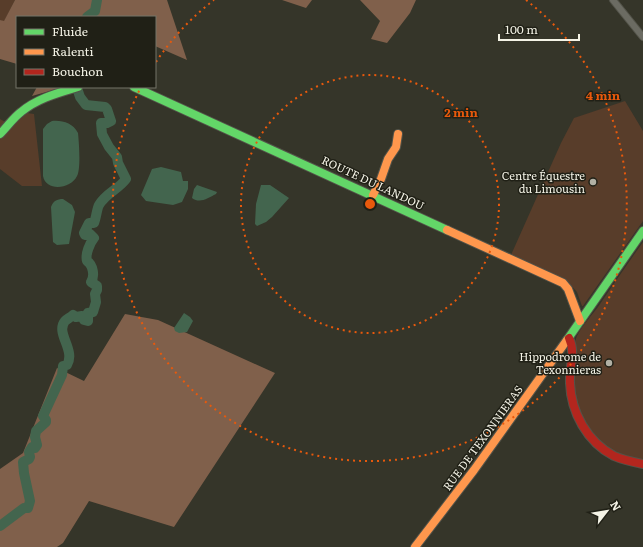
<svg xmlns="http://www.w3.org/2000/svg" width="643" height="547" font-family="Literata,serif">
<style>
.green{fill:#583d2a}
.forest{fill:#80604b}
.water{fill:#43654e}
.lines{fill:none;stroke-linecap:round;stroke-linejoin:round}
.river{stroke:#43654e;stroke-width:10}
.street-casing{stroke:#535349;stroke-width:8}
.fast-casing{stroke:#535349;stroke-width:10}
.slow-casing{stroke:#535349;stroke-width:10}
.jam-casing{stroke:#535349;stroke-width:10}
.street{stroke:#6b6b62;stroke-width:6}
.fast{stroke:#63d668;stroke-width:8}
.slow{stroke:#ff974d;stroke-width:8}
.jam{stroke:#b3261e;stroke-width:8}
.ring{fill:none;stroke:#e8590c;stroke-width:2;stroke-dasharray:2 4}
.poi-dot{fill:#b1b0a4;stroke:#202016;stroke-width:1.5}
.labels{text-anchor:middle;stroke-width:3;stroke-linejoin:round;paint-order:stroke}
.poi-label{font-size:11px;fill:#f4f3e6;stroke:#202016;text-anchor:end}
.street-label{font-size:11px;fill:#f4f3e6;stroke:#202016}
.centre{fill:#e8590c;stroke:#202016;stroke-width:2}
.ring-label{font-size:12px;text-anchor:middle;font-weight:bold;fill:#e8590c;stroke:#202016;stroke-width:3;stroke-linejoin:round;paint-order:stroke}
</style>
<rect width="100%" height="100%" fill="#353529"/>
<!-- green -->
<path class="green" d="M0 0H15L4 22 0 20Z
M625 101 643 131V221L583 306H582L577 292 566 280 511 255 561 143 574 118Z
M27 113 34 114 42 186H22L0 169V119L12 126Z
M643 242V461C590 450 572 418 574 367 575 358 573 345 577 336 582 326 591 316 598 307 613 285 628 263 643 242Z"/>
<!-- forest -->
<path class="forest" d="M15 0H167L187 60 155 46V17H17V64L0 59V20L4 21Z
M282 0H312L306 8Z
M360 0H416L410 13 387 43 371 39 380 21Z
M37 87H64L32 96Z
M125 314 158 320 275 373 174 527 89 501 63 543 57 547H0V469L23 453 57 368 84 381Z"/>
<!-- water -->
<path class="water" d="M52 121C62 120 73 123 78 133 79 142 81 169 77 176 71 189 46 192 43 176V129L47 124Z
M161 167 181 172 183 181H188V189L182 202 173 205 146 201 141 195 152 169Z
M197 185 217 192 216 194C208 198 200 204 192 198L194 189Z
M261 185H270L289 198 272 217 266 222 257 226 255 224 256 204Z
M63 199 72 205 75 212 69 244 57 245 53 242 51 207C53 201 57 199 63 199Z
M184 313 190 317 193 321 187 332 179 333 175 331 174 328Z"/>
<g class="lines">
<!-- river -->
<path class="river" d="M87 17 95 11 97 0
M0 526 24 508H28L30 501 24 473 23 462 29 459 30 457 29 452 32 447 35 448 37 445 35 437 36 431 46 422V420L43 416 62 375 63 366 67 365C76 350 55 333 65 321 67 319 71 317 73 315L76 317 82 316 84 320 88 321V313L93 312 96 302 95 294 97 290V286L91 282C95 276 93 265 87 261 85 254 90 243 94 238L90 234 85 235 84 233 89 223H94C96 219 97 208 99 205 106 193 119 189 126 179L118 163 117 157 109 147 102 134 101 123H107L111 121 107 109 105 107 86 105 80 97 78 91"/>
<!-- street casing -->
<g class="street-casing">
<path id="street" d="M613 0 643 37"/>
</g>
<!-- fast casing -->
<g class="fast-casing">
<path id="fast" d="M134 87 447 230
M0 134C7 127 13 118 21 112 38 98 58 93 78 87
M567 340 643 231"/>
</g>
<!-- slow casing -->
<g class="slow-casing">
<path id="slow" d="M373 195 381 179 388 159 396 147 398 134
M447 230 563 283 568 289 580 321
M415 547 474 470 567 340"/>
</g>
<!-- jam casing -->
<g class="jam-casing">
<path id="jam" d="M569 338C576 353 569 367 570 383 571 412 587 442 614 456 623 460 633 462 643 464"/>
</g>
<!-- street -->
<use href="#street" class="street"/>
<!-- fast -->
<use href="#fast" class="fast"/>
<!-- slow -->
<use href="#slow" class="slow"/>
<!-- jam -->
<use href="#jam" class="jam"/>
</g>
<!-- distance rings -->
<g class="ring">
<circle cx="370" cy="204" r="129"/>
<path d="M156 62A257 257 0 0 1 214 0M526 0A257 257 0 1 1 141 87"/>
</g>
<!-- markers -->
<g class="poi-dot">
<circle cx="593" cy="182" r="4"/>
<circle cx="609" cy="363" r="4"/>
</g>
<g class="labels">
<!-- poi labels -->
<g class="poi-label">
<text x="585" y="180">Centre Équestre<tspan x="585" dy="13">du Limousin</tspan></text>
<text x="601" y="361">Hippodrome de<tspan x="601" dy="13">Texonnieras</tspan></text>
</g>
<!-- street labels -->
<g class="street-label">
<text transform="translate(373 183) rotate(25)" y="4">ROUTE DU LANDOU</text>
<text transform="translate(483 438) rotate(-54)" y="4">RUE DE TEXONNIERAS</text>
</g>
</g>
<circle cx="370" cy="204" r="6" class="centre"/>
<g class="ring-label">
<text x="603" y="100">4 min</text>
<text x="461" y="117">2 min</text>
</g>
<!-- legend -->
<rect x="16" y="16" width="140" height="72" fill="#202016" stroke="#757469"/>
<rect x="24" y="29" width="20" height="6" fill="#63d668" stroke="#757469"/>
<text x="52" y="36" font-size="12" fill="#f4f3e6">Fluide</text>
<rect x="24" y="49" width="20" height="6" fill="#ff974d" stroke="#757469"/>
<text x="52" y="56" font-size="12" fill="#f4f3e6">Ralenti</text>
<rect x="24" y="69" width="20" height="6" fill="#b3261e" stroke="#757469"/>
<text x="52" y="76" font-size="12" fill="#f4f3e6">Bouchon</text>
<!-- north arrow -->
<g transform="translate(607 511) rotate(59)" stroke="#202016" stroke-width="3" paint-order="stroke">
<path d="M0-3L7 15L0 10L-7 15Z" fill="#f4f3e6"/>
<text y="-6" font-size="11" font-weight="bold" text-anchor="middle" fill="#f4f3e6">N</text>
</g>
<!-- scale -->
<path d="M499 34v6h80v-6" fill="none" stroke="#f4f3e6" stroke-width="2"/>
<text x="505" y="34" font-size="12" fill="#f4f3e6" stroke="#202016" stroke-width="3" paint-order="stroke">100 m</text>
</svg>
